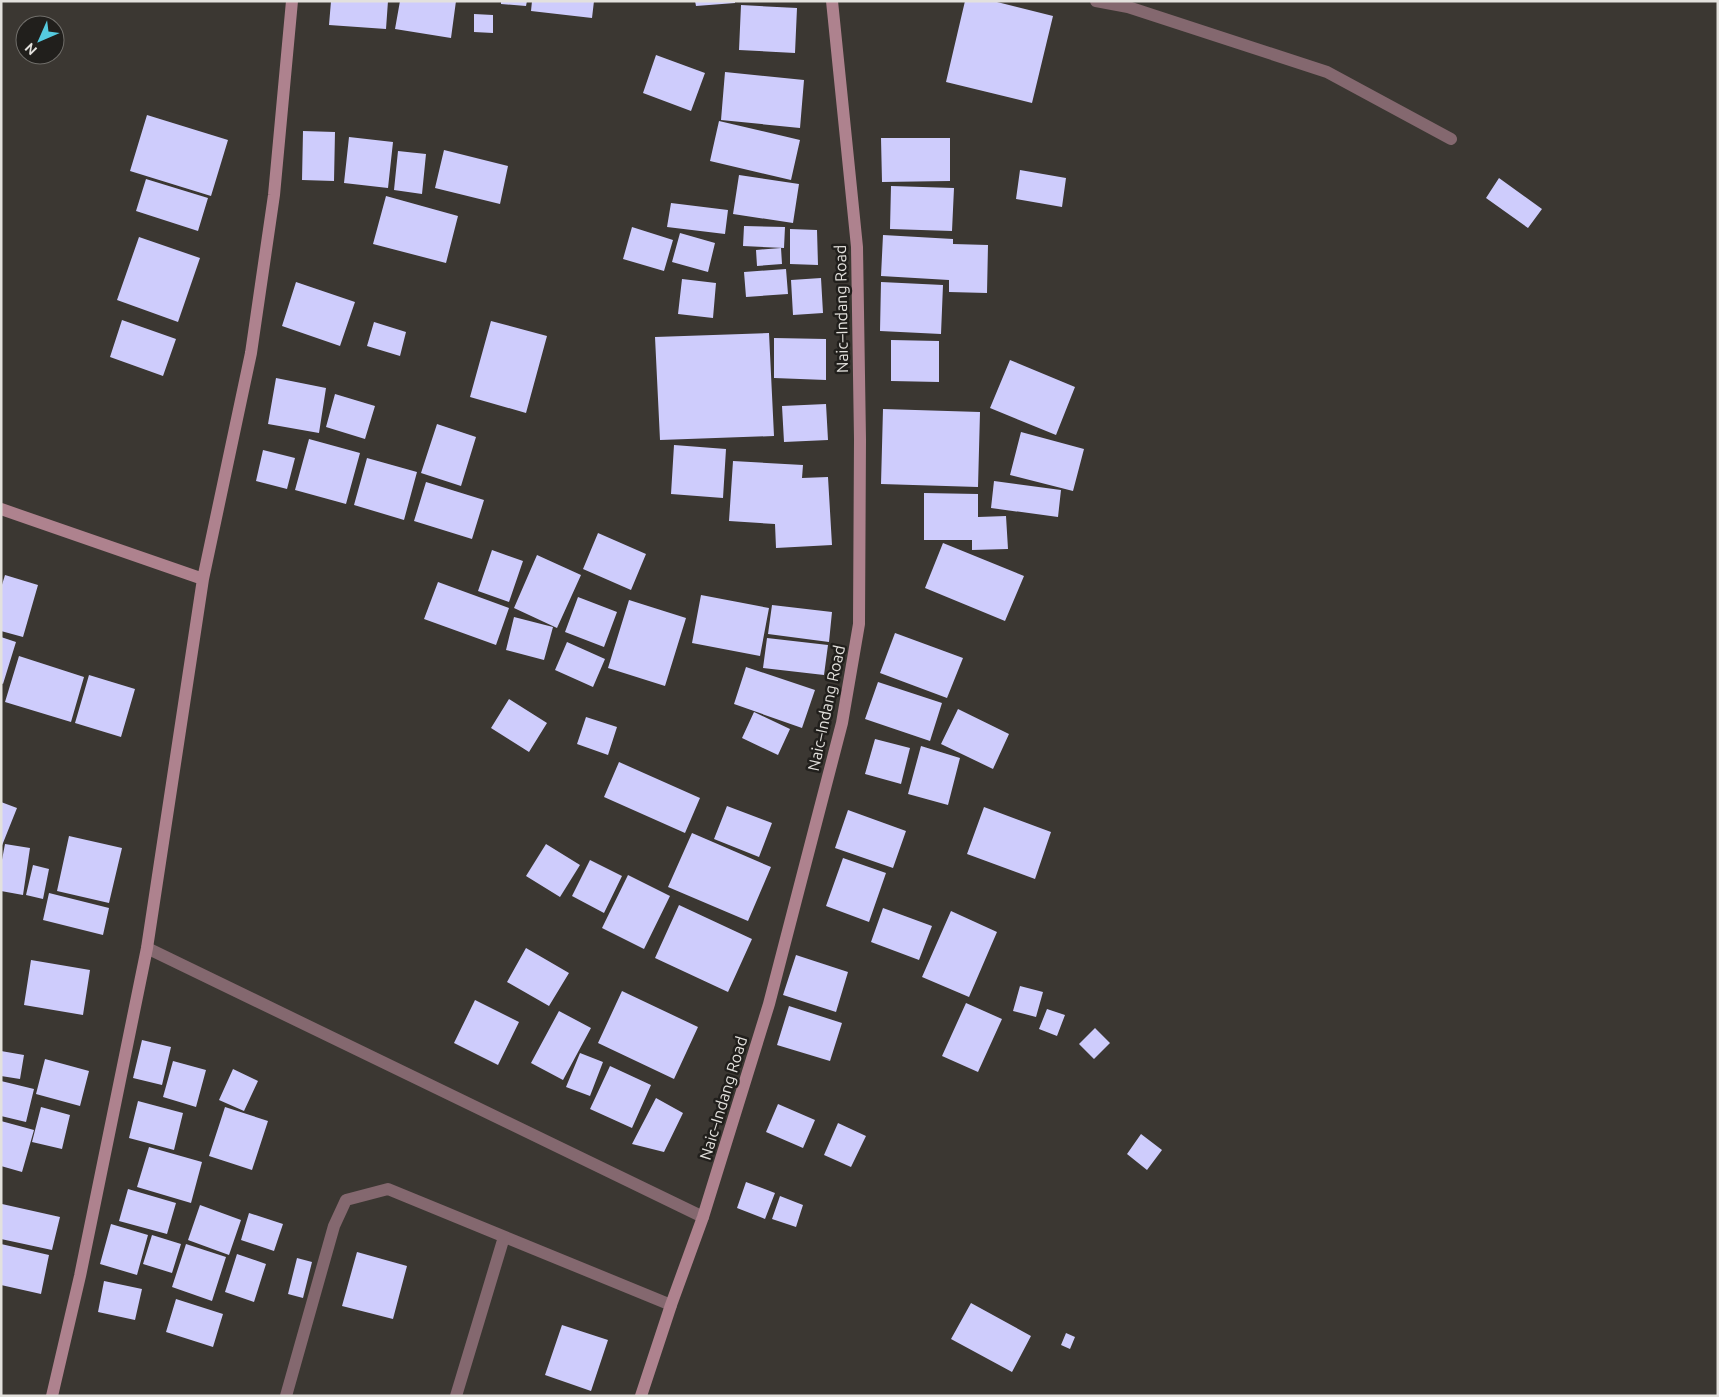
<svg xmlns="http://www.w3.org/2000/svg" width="1719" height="1397" font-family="Ubuntu,sans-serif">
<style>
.building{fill:#ceccfc}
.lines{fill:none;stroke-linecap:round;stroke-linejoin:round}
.street{stroke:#84686f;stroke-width:12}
.secondary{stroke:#ae828e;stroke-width:12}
.labels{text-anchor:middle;stroke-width:5;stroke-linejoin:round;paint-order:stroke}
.street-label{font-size:16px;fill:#e3e1dd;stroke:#211f1c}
</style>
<rect width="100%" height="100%" fill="#3b3732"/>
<!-- building -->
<path class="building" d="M331 1H388L386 29 329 25Z
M400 1H456L451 38 395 29Z
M501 1H527L526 6 501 4Z
M532 1H594L592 18 531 11Z
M695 1H735V3L696 6Z
M965 1H993L1053 16 1032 103 946 82Z
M741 5 797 8 795 53 739 50Z
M474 14 493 15V33L474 32Z
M656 55 705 73 691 111 643 93Z
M725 72 804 80 800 128 721 120Z
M147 115 228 140 211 196 130 171Z
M719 121 800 140 791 180 710 161Z
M303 131 335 132 334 181 302 180Z
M349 137 393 142 388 188 344 183Z
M881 138H950V181L882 182Z
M444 150 508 166 500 204 435 188Z
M398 151 426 154 422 194 394 190Z
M1020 170 1066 178 1062 207 1016 199Z
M739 175 799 184 793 223 733 214Z
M1499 178 1542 209 1528 228 1486 198Z
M146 179 208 198 198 231 136 211Z
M891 186 954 188 952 231 890 229Z
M386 196 458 216 446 263 373 244Z
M671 203 728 210 725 234 667 227Z
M744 226 785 227 784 248 743 246Z
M632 227 673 240 664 271 623 259Z
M790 229 817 230 818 265 790 264Z
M680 233 715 243 708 272 672 262Z
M883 235 953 239V244L988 245 987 293 949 292V280L881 276Z
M139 237 200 258 178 322 117 300Z
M781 248 782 264 757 266 756 250Z
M786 269 788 294 746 297 744 272Z
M821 278 823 313 793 315 791 280Z
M682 279 716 283 713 318 678 314Z
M296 282 355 302 340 346 282 326Z
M881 282 943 285 941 334 880 331Z
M122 320 176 339 163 376 110 357Z
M491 321 547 336 526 413 470 397Z
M374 322 406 332 400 356 367 346Z
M769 333 774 436 660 440 655 337Z
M774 338 826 339V380L774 378Z
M891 340 939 341V382L891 381Z
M1010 360 1075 387 1056 435 990 408Z
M276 378 326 388 319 433 268 424Z
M335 394 375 406 365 439 326 427Z
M826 404 828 440 784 442 782 406Z
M883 409 980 412 978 487 881 484Z
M437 424 476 437 461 486 421 473Z
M1021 432 1084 449 1073 491 1010 475Z
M309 439 360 453 346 504 295 490Z
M674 445 726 449 723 498 671 494Z
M263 450 295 458 287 489 256 481Z
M367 458 417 472 404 520 354 505Z
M733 461 803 465 802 478 828 477 832 545 776 548 775 524 729 521Z
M994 481 1061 490 1058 517 991 508Z
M426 482 484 500 472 539 414 521Z
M924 493 978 494V517L1006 516 1008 549 972 550V540H924Z
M598 533 646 554 631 590 583 569Z
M943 543 1024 576 1005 621 925 588Z
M492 550 523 561 509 602 478 591Z
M537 555 581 575 557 628 514 608Z
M5 575 38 585 23 637 1 631V588Z
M438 582 509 608 496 645 424 619Z
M701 595 769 608 760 656 692 643Z
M578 597 617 612 604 647 565 632Z
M629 600 686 618 665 686 608 668Z
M772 605 832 612 829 642 768 634Z
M514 617 553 627 544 660 506 650Z
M895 633 963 658 947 698 880 673Z
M1 637 16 642 3 684 1 683Z
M767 638 828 645 824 675 763 668Z
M567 642 605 659 593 687 555 670Z
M19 656 84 677 71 722 5 702Z
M746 667 815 690 802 728 734 704Z
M89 675 135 689 121 737 75 723Z
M878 682 942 703 930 741 865 719Z
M509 699 547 723 529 752 491 728Z
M958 709 1009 734 993 769 941 744Z
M754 712 790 729 778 755 742 738Z
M586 717 617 727 608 755 577 744Z
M875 739 910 748 901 784 865 774Z
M921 746 960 758 948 805 908 794Z
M619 762 700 798 685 833 604 797Z
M1 802 17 808 1 848Z
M727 806 772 823 759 857 714 839Z
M984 807 1051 832 1035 879 967 854Z
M848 810 906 831 893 868 835 848Z
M692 833 771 867 748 921 668 887Z
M69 836 122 848 109 903 57 891Z
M5 844 30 848 23 895 1 891V865Z
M546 844 580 865 560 897 526 876Z
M843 858 886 873 869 922 826 906Z
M590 860 622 876 604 913 572 896Z
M33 865 49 869 43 899 26 895Z
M628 875 670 896 644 949 602 928Z
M49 893 109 908 103 935 43 920Z
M679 905 752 939 728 992 655 958Z
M883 908 932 926 919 960 871 942Z
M951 911 997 932 969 997 922 977Z
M526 948 569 973 549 1006 507 982Z
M796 955 848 972 836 1012 783 995Z
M31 960 90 970 83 1015 24 1005Z
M1020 986 1043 992 1036 1017 1013 1011Z
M622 991 698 1027 674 1079 598 1043Z
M475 1000 519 1022 498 1065 454 1043Z
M966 1003 1002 1019 978 1072 942 1056Z
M789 1006 842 1023 830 1061 777 1045Z
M1047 1009 1065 1015 1057 1036 1039 1029Z
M559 1011 591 1028 563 1080 531 1063Z
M1095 1028 1110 1043 1094 1059 1079 1044Z
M142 1040 171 1047 162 1085 133 1078Z
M1 1051 24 1055 20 1079 1 1076Z
M580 1053 603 1062 590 1096 566 1087Z
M45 1059 89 1071 80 1106 36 1094Z
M173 1061 206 1070 196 1107 163 1097Z
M610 1066 651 1085 632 1128 590 1109Z
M233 1069 258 1081 244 1111 219 1100Z
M1 1081 34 1089 26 1122 1 1116Z
M656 1098 683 1113 664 1152 632 1144Z
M138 1101 183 1113 174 1150 129 1138Z
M778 1104 815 1120 803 1148 766 1132Z
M41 1107 70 1115 62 1149 32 1142Z
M225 1107 268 1121 252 1170 209 1156Z
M1 1121 34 1130 22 1172 1 1166Z
M838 1123 866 1136 851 1167 824 1155Z
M1141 1134 1162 1150 1147 1170 1127 1154Z
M149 1147 202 1162 191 1203 137 1187Z
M746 1182 775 1193 765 1219 737 1208Z
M128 1189 176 1203 167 1234 119 1221Z
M780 1196 803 1205 796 1227 772 1219Z
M2 1204 60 1217 52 1250 1 1239Z
M200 1205 241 1220 229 1255 188 1240Z
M249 1213 283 1224 274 1251 241 1240Z
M111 1224 148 1235 137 1275 100 1264Z
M152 1235 181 1244 172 1273 143 1264Z
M1 1244 49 1255 41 1294 1 1285Z
M186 1244 226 1257 212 1301 172 1287Z
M357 1252 407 1266 393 1319 342 1306Z
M237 1254 266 1264 254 1302 225 1292Z
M297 1258 312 1262 303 1298 288 1294Z
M104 1281 142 1289 135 1320 98 1312Z
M176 1299 223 1314 213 1347 166 1332Z
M971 1303 1031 1336 1012 1372 951 1339Z
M562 1325 608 1340 591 1391 545 1375Z
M1066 1333 1075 1337 1070 1349 1061 1345Z"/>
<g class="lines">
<!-- street -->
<path class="street" d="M1096 1 1128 7 1327 72 1451 139
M147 948 703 1217
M286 1396 334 1226 346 1200 388 1189 671 1305
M456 1396 504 1237"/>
<!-- secondary -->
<path class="secondary" d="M1 509 203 579
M52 1396 80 1276 147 948 203 579 251 353 274 195 292 1
M641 1396 671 1305 703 1217 769 1004 842 723 859 624 860 439 857 247 832 1"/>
</g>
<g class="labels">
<!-- street labels -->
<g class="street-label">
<text transform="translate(841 309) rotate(-91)" y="6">Naic–Indang Road</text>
<text transform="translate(826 708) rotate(-78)" y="6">Naic–Indang Road</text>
<text transform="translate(723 1098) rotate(-73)" y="6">Naic–Indang Road</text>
</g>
</g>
<!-- border -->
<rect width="1719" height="1397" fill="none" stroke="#e3e1dd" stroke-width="5"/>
<!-- north arrow -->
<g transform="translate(40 40) rotate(225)"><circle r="24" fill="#211f1c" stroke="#6f6d69"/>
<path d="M0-4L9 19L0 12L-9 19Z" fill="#55cadf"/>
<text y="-8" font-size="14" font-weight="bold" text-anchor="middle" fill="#e3e1dd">N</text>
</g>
</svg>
